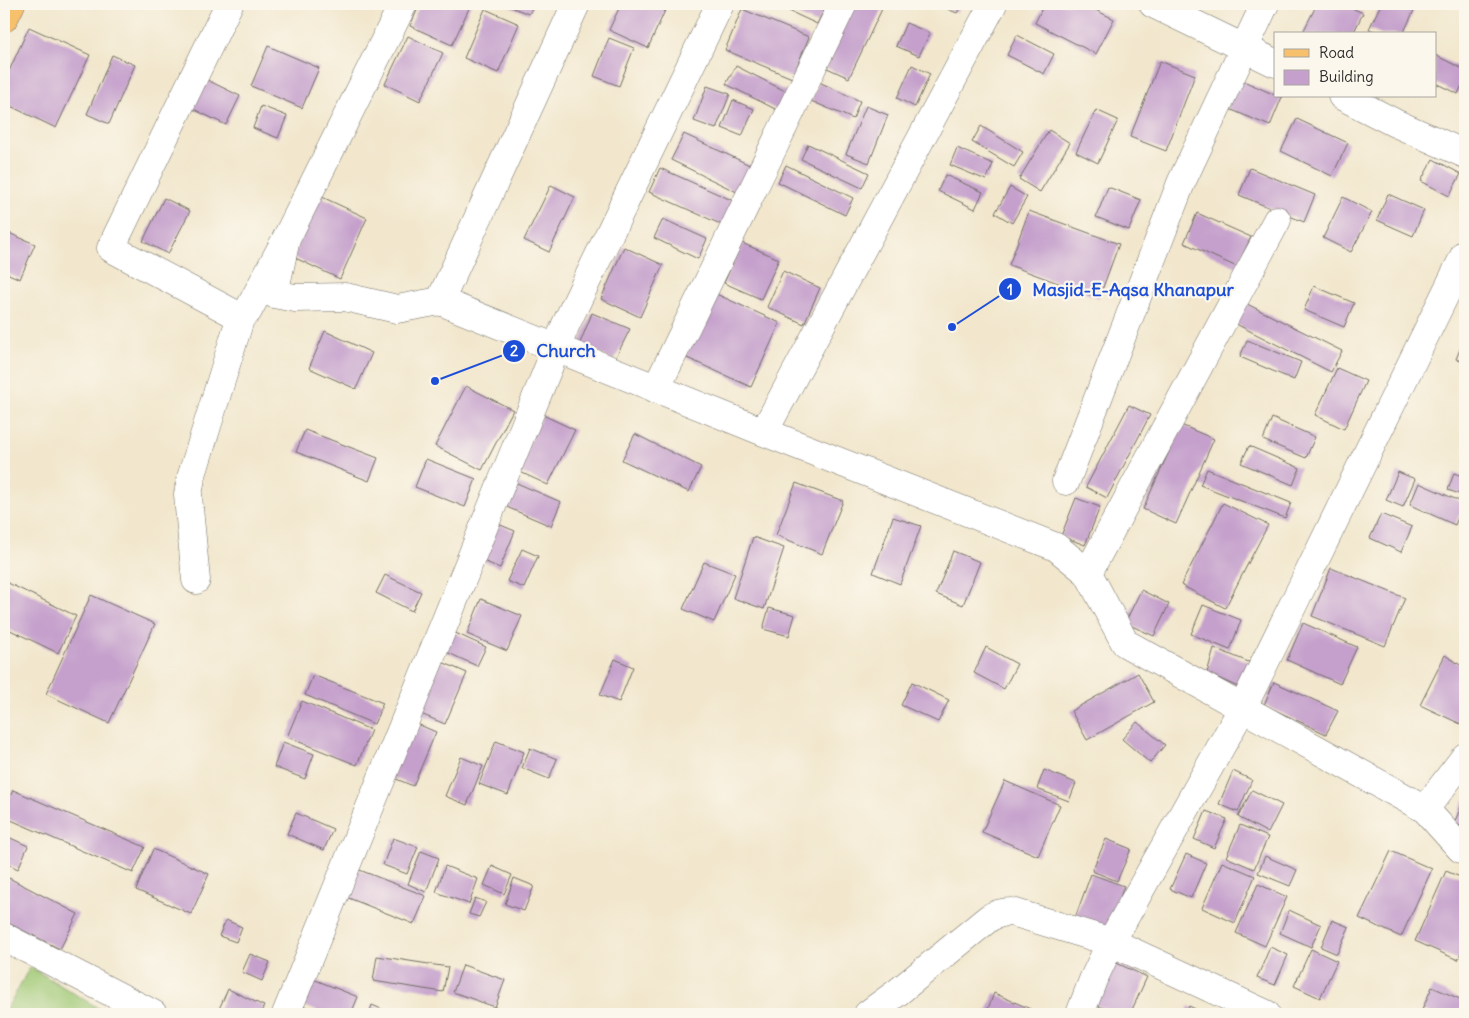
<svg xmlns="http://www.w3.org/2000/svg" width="1469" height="1018" font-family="Delius,sans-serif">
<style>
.green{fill:#9fc873;stroke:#657a4f}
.building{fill:#c5a0cc}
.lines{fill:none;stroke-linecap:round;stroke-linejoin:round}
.street-casing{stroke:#716d64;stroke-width:29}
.primary-casing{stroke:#716d64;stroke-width:29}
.street{stroke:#fff;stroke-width:28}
.primary{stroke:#f7c06c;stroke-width:28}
.leader{fill:none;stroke:#1d4ed8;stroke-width:2}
.callout-dot{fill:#1d4ed8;stroke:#fbf7ec;stroke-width:2}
.mark-label{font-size:15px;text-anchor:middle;font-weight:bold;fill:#fff}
.callout-label{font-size:18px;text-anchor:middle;font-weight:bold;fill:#1d4ed8;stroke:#fbf7ec;stroke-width:4.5;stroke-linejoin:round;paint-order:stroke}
</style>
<rect width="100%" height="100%" fill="#fbf7ec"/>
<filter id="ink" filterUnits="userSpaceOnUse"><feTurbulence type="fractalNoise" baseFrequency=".02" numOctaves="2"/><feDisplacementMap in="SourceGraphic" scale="10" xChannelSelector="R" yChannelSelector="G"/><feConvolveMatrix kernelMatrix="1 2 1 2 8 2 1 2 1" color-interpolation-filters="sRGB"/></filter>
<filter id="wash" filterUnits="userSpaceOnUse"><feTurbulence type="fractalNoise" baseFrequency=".0096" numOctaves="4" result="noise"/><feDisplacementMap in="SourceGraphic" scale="20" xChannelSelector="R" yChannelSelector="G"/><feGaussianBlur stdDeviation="1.12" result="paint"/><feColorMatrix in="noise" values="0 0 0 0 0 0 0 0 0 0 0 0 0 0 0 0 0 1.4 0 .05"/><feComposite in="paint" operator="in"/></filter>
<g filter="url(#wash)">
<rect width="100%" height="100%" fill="#f2e7cd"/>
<!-- green -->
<path class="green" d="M30 967 108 1014H4Z"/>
<g id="blocks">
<!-- building -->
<path class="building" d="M420 4H471L452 45 410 26Z
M503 4H534L529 14Z
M621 4H668L648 48 609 30Z
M774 4H827L817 24Z
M854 4H871L882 9 849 78 825 67Z
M935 4H962L957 13Z
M1044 4H1083L1114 19 1096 54 1035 23Z
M1317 4H1343L1363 13 1353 34H1302Z
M1381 4H1417L1403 34H1381L1369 29Z
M485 9 519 24 498 73 464 58Z
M742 9 809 37 792 78 725 50Z
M906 23 930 33 919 56 896 46Z
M29 27 90 55 56 128 4 103V82Z
M1017 35 1054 54 1044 74 1007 55Z
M408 36 443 53 420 101 385 84Z
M609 38 634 48 619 86 594 76Z
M268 46 319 68 302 108 251 86Z
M112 55 135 65 109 124 87 114Z
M1435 55 1465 70V79L1458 94 1435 83Z
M1160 61 1195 75 1166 151 1130 137Z
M912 65 930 74 915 107 897 98Z
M736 66 793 95 783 113 726 84Z
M201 77 240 96 226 125 187 106Z
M1239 79 1275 95V96L1282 97 1270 126 1227 108Z
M819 82 860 101 853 119 811 101Z
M707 86 730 94 716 129 694 121Z
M733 100 754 109 742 136 722 128Z
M261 106 287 116 278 138 253 128Z
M866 106 888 115 869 163 846 154Z
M1096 110 1118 120 1098 163 1076 152Z
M1297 119 1348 143 1332 176 1281 151Z
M981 126 1023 152 1014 167 972 142Z
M1049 130 1070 143 1040 192 1019 179Z
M684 134 756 168 743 195 671 160Z
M808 144 869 173 862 188 801 159Z
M957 148 993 164 986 180 950 165Z
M1433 159 1461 174 1449 196 1421 181Z
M786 165 853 198 845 215 778 182Z
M660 168 738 203 727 227 649 192Z
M1250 168 1315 195 1304 222 1239 195Z
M945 175 983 192 975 209 938 191Z
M551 185 575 197 549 252 524 240Z
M1010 187 1027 197 1012 223 995 213Z
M1108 187 1141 200 1129 230 1096 217Z
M1388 194 1424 210 1413 236 1377 220Z
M320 196 367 218 340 279 293 257Z
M1343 197 1372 212 1351 252 1323 238Z
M164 198 190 211 168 254 143 241Z
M1029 211 1119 244 1099 298 1009 265Z
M1197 213 1251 237 1237 267 1184 243Z
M663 219 707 239 698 259 654 238Z
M4 231 35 244 20 279 4 272Z
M742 243 779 259 761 299 724 283Z
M624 247 663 265 640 317 601 299Z
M783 271 820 288 804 324 767 307Z
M1314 286 1354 303 1344 327 1304 310Z
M714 293 780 323 751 387 685 357Z
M1245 303 1342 351 1331 372 1234 323Z
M592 313 630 329 614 361 580 343Z
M325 331 372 353 356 389 309 368Z
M1465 337V363L1456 359Z
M1247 340 1301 362 1294 380 1240 357Z
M1337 368 1366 381 1344 429 1315 415Z
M466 386 513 410 482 470 435 446Z
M1129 405 1150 415 1107 498 1086 487Z
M543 415 575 430 548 485 516 470Z
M1272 418 1315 437 1306 458 1263 440Z
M1181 425 1214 439 1176 524 1143 509Z
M305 430 378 458 369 481 296 452Z
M635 434 701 467 689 492 622 460Z
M1249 446 1300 468 1293 485 1241 463Z
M426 459 476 479 465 507 415 487Z
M1207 469 1291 503 1285 518 1200 485Z
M1398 472 1415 479 1403 507 1386 500Z
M1454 473 1465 477V496L1448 490Z
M512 481 561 502 551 526 502 505Z
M796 483 843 501 822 554 776 535Z
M1419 483 1464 503 1455 525 1410 505Z
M1076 498 1100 507 1085 545 1061 536Z
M1223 503 1268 525 1225 608 1181 585Z
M1381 514 1412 527 1401 552 1370 538Z
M893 517 921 526 900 584 873 573Z
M491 521 515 531 500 568 476 558Z
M753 537 784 548 764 609 733 598Z
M522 549 538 556 524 588 507 581Z
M953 551 980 562 963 605 936 594Z
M704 562 735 574 714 622 683 609Z
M1331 568 1405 598 1385 646 1312 616Z
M385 575 421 592 412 611 376 593Z
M6 582 76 616 58 653 4 627V586Z
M1141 590 1169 604 1154 636 1125 623Z
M91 595 155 624 109 723 46 694Z
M481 599 522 616 507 651 467 634Z
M1203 605 1241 620 1230 650 1191 634Z
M769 608 795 615 789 636 763 629Z
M1303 623 1357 647 1340 684 1287 660Z
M451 631 486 647 477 666 442 650Z
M986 647 1017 664 1004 689 974 673Z
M1214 648 1251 663 1238 687 1207 673Z
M1445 655 1465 668V726L1420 705Z
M433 658 467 673 445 724 411 710Z
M615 659 633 667 619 702 600 695Z
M1138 673 1154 702 1087 740 1071 711Z
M313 675 383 703 374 724 305 695Z
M912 682 949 700 938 722 901 705Z
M1274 682 1338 711 1326 734 1264 705Z
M302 701 371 730 357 765 287 737Z
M410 721 436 732 413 786 387 775Z
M1137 722 1165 745 1150 763 1122 739Z
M496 741 524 752 508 795 479 784Z
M283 742 314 754 305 779 274 767Z
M530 748 557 759 549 779 522 768Z
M461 757 483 766 467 805 445 796Z
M1044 770 1076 783 1069 801 1037 789Z
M1233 771 1252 780 1238 812 1219 804Z
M1005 781 1060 805 1038 856 982 832Z
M13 790 145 847 133 873 4 817V811Z
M1252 790 1282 805 1268 833 1238 817Z
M1465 798V828L1454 823Z
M1206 811 1227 819 1214 848 1194 839Z
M296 813 333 829 324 850 287 834Z
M1240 825 1268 837 1254 869 1226 857Z
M4 835 28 846 18 869 4 862Z
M393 838 418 847 407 874 383 865Z
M1106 839 1131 849 1117 881 1092 871Z
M153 849 209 874 191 914 136 890Z
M421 851 439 858 426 892 408 884Z
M1391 851 1432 869 1401 937 1359 918Z
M1186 854 1206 863 1191 898 1170 889Z
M1265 856 1297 870 1290 886 1258 873Z
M1222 862 1255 876 1235 923 1202 908Z
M445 866 478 879 469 904 436 892Z
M492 866 512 875 504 894 484 885Z
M357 869 426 896 414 924 346 897Z
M1446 871 1465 879V943L1458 960 1415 941Z
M1091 874 1124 886 1109 929 1075 918Z
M9 878 78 914 60 949 4 921V889Z
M514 878 534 886 524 911 505 904Z
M1258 884 1287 897 1265 946 1236 933Z
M475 898 486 902 479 917 469 914Z
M1289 910 1321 925 1311 947 1280 933Z
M226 920 242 927 236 942 219 936Z
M1332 920 1349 927 1337 954 1321 947Z
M1270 947 1288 955 1275 985 1257 978Z
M1311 949 1337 961 1320 998 1294 986Z
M250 954 270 962 262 981 242 972Z
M377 956 448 967 443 992 373 981Z
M1112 961 1147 977 1130 1014H1116L1092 1003Z
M463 965 505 980 495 1007 453 992Z
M313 979 358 997 351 1014H325L303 1006Z
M1432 987 1465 1001 1460 1014H1432L1422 1010Z
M228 989 264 1006 260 1014H231L219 1009Z
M994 993 1037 1012 1036 1014H986Z
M372 1005 393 1014H369Z
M1189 1006 1206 1014H1186Z"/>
</g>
</g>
<g filter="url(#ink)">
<use href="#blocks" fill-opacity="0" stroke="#716d64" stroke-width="1"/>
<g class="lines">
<!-- street casing -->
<g class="street-casing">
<path id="street" d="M229 4 111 248 233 313 241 316 248 311 286 239 274 294 295 298 345 297 397 309 440 301 764 432 1056 547 1088 573 1125 643 1425 809 1461 849 1465 850
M1153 4 1275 63
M1342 96 1395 123 1465 154
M286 239 403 4
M440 301 576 4
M656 389 843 4
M764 432 993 4
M1066 481 1181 183 1265 4
M1088 573 1277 220
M196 580 189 508 188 494 191 478 241 316
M1425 809 1465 757
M4 937 153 1014
M286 1014 566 324 720 4
M868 1014 898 992 989 918C997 913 1003 912 1012 912L1111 942 1266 1014
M1080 1014 1093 980 1111 942 1242 709 1465 254"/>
</g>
<!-- primary casing -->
<g class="primary-casing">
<path id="primary" d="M4 18 11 4"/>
</g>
<!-- street -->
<use href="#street" class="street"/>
<!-- primary -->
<use href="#primary" class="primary"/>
</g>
</g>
<!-- callouts -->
<path class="leader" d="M952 327L1010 289M435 381L514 351"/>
<g class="callout-dot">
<circle cx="952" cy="327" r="5"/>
<circle cx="435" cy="381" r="5"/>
<circle cx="1010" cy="289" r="12"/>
<circle cx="514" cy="351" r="12"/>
</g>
<g class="mark-label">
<text x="1010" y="295">1</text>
<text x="514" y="356">2</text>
</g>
<g class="callout-label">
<text x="1133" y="296">Masjid-E-Aqsa Khanapur</text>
<text x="566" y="357">Church</text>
</g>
<!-- margin -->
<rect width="1469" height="1018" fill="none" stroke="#fbf7ec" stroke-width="20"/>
<!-- legend -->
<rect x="1274" y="32" width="162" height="65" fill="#fbf7ec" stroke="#a8a59f"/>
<rect x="1284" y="49" width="25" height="8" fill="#f7c06c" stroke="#a8a59f"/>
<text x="1319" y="58" font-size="15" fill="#2b2b2b">Road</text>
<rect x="1284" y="70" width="25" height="15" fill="#c5a0cc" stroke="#a8a59f"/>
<text x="1319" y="82" font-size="15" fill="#2b2b2b">Building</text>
</svg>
